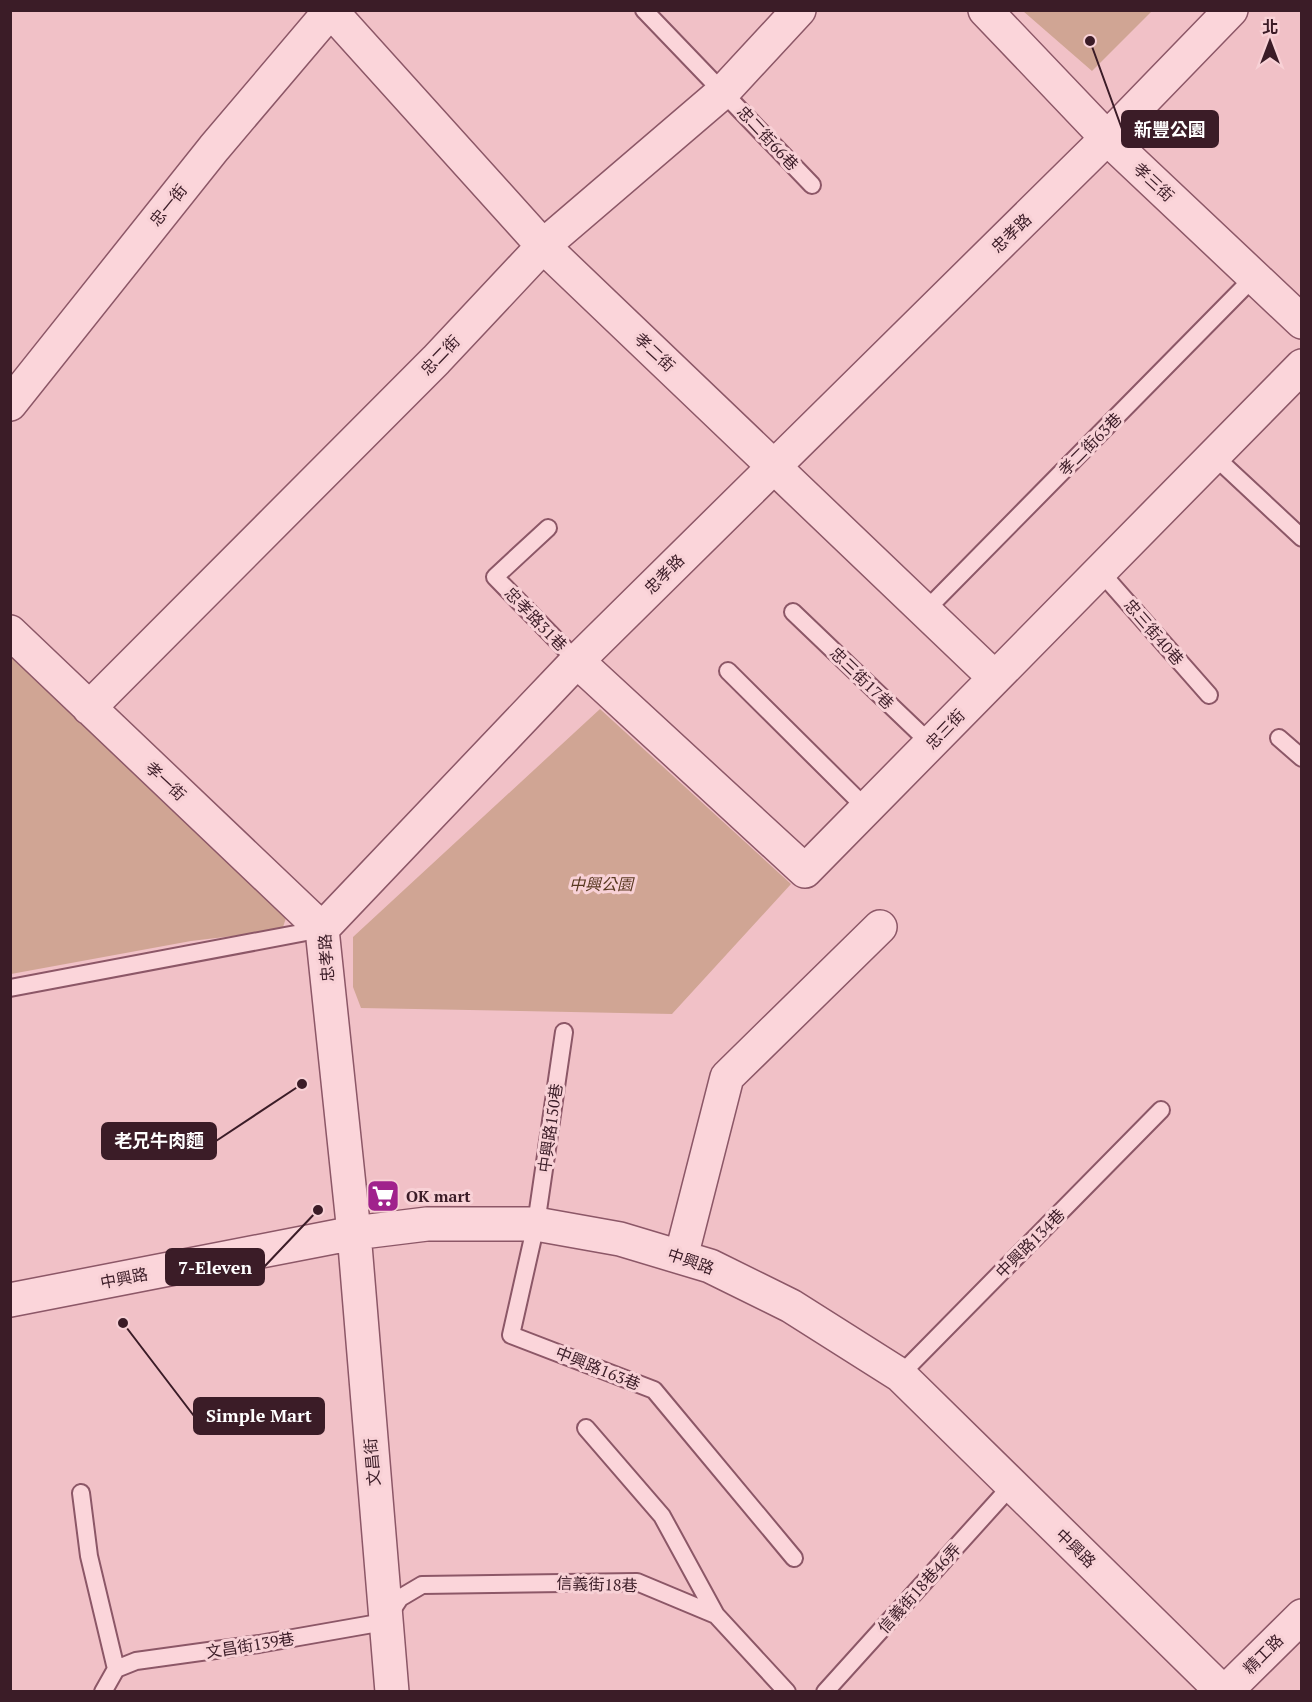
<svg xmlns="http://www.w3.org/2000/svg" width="1312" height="1702" font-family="'PT Serif','Noto Sans TC',serif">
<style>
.green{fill:#d0a594}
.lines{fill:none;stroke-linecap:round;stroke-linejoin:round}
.service-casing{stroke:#8c5767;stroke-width:20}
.minor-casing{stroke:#8c5767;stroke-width:36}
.service{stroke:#fbd5da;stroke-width:16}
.minor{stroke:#fbd5da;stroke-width:33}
.labels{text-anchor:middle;stroke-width:6;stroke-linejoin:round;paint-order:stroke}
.street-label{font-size:16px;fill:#3b1c27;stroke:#f8d1d6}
.park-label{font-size:16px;font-style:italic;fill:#593921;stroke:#f8d1d6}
.poi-label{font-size:16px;font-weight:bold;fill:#3b1c27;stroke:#f8d1d6;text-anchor:start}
.leader{fill:none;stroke:#3b1c27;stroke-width:2}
.callout-dot{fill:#3b1c27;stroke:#f8d1d6;stroke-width:2}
.callout{fill:#3b1c27;stroke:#3b1c27;stroke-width:2}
.callout-label{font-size:18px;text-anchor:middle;font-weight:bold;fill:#fff}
</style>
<rect width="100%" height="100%" fill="#f1c1c7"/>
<!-- green -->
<path class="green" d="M1023 11H1152L1092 71Z
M10 656 286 918 283 927 267 932 191 941 11 974Z
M600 709 791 884 672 1014 361 1008 353 987V937Z"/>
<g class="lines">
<!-- service casing -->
<g class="service-casing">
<path id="service" d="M644 10 812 185
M1213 455 1302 538
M548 528 495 577 577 661
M1099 570 1209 695
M793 612 931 744
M924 612 1255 276
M728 671 866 808
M1279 738 1302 758
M10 988 322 929
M564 1032 536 1224 511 1335 654 1390 794 1558
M900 1375 1161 1110
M586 1428 662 1516 716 1615
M81 1493 89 1556 116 1669
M116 1669 136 1661 259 1644 384 1622 400 1598 422 1585 637 1582 716 1615 787 1692
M103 1692 116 1669
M825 1692 1012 1485"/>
</g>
<!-- minor casing -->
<g class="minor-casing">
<path id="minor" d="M985 10 1107 138 1302 322
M331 11 543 246 994 677
M10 404 214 148 331 10
M10 632 322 929
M577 661 805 871 1302 366
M89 708 436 360 543 246 724 91 799 10
M681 1257 727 1077 880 927
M10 1300 354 1233 427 1224H536L620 1239 710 1266 791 1306 900 1375 1223 1692
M392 1692 354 1233 322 929 577 661 1107 138 1231 10
M1225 1692 1302 1616"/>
</g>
<!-- service -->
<use href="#service" class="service"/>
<!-- minor -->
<use href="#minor" class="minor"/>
</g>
<!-- icons -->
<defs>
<g id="supermarket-square" transform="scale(1.725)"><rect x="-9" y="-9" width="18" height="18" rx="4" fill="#a0228c" stroke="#f8d1d6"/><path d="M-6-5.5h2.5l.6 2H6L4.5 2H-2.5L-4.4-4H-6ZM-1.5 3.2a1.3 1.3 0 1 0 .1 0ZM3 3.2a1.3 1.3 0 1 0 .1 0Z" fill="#fff"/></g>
</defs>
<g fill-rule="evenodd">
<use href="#supermarket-square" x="383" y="1196"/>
</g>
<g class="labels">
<!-- street labels -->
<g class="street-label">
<text transform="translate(768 138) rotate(47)" y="6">忠二街66巷</text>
<text transform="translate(1154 182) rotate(43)" y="6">孝三街</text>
<text transform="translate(168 205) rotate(-51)" y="6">忠一街</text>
<text transform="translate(1011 233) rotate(-44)" y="6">忠孝路</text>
<text transform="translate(655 352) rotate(43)" y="6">孝二街</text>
<text transform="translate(440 355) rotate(-46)" y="6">忠二街</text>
<text transform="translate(1090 444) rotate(-45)" y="6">孝二街63巷</text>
<text transform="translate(664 574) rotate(-45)" y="6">忠孝路</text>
<text transform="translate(536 619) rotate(46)" y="6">忠孝路31巷</text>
<text transform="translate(1154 632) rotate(49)" y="6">忠三街40巷</text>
<text transform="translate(862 678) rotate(44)" y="6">忠三街17巷</text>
<text transform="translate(945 729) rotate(-46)" y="6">忠三街</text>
<text transform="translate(166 781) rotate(43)" y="6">孝一街</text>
<text transform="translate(326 958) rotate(-94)" y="6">忠孝路</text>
<text transform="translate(550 1128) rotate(-82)" y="6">中興路150巷</text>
<text transform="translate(1030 1243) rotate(-45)" y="6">中興路134巷</text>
<text transform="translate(691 1261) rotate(19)" y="6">中興路</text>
<text transform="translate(124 1278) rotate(-11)" y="6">中興路</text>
<text transform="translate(598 1368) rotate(22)" y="6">中興路163巷</text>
<text transform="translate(372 1462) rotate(-95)" y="6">文昌街</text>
<text transform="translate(1076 1548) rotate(44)" y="6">中興路</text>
<text transform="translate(597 1584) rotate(2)" y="6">信義街18巷</text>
<text transform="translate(919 1588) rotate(-48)" y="6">信義街18巷46弄</text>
<text transform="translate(250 1645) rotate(-9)" y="6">文昌街139巷</text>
<text transform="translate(1263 1654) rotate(-45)" y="6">精工路</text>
</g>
<!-- park labels -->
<g class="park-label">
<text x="601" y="890">中興公園</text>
</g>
<!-- poi labels -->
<g class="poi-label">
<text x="406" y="1202">OK mart</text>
</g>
</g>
<!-- callouts -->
<path class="leader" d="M1090 41L1122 129M302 1084L216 1141M318 1210L264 1267M123 1323L194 1416"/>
<g class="callout-dot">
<circle cx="1090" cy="41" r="6"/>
<circle cx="302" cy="1084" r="6"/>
<circle cx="318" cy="1210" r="6"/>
<circle cx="123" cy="1323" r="6"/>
</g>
<g class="callout">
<rect x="1122" y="111" width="96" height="36" rx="6"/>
<rect x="102" y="1123" width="114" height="36" rx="6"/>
<rect x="166" y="1249" width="98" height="36" rx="6"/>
<rect x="194" y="1398" width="130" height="36" rx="6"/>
</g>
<g class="callout-label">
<text x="1170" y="136">新豐公園</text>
<text x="159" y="1147">老兄牛肉麵</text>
<text x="215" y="1274">7-Eleven</text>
<text x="259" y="1422">Simple Mart</text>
</g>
<!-- border -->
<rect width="1312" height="1702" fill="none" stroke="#3b1c27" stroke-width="24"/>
<!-- north arrow -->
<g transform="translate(1270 42)" stroke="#f8d1d6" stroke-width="4.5" paint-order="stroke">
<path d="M0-4.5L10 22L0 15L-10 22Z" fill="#3b1c27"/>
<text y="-9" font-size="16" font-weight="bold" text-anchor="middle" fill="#3b1c27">北</text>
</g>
</svg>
